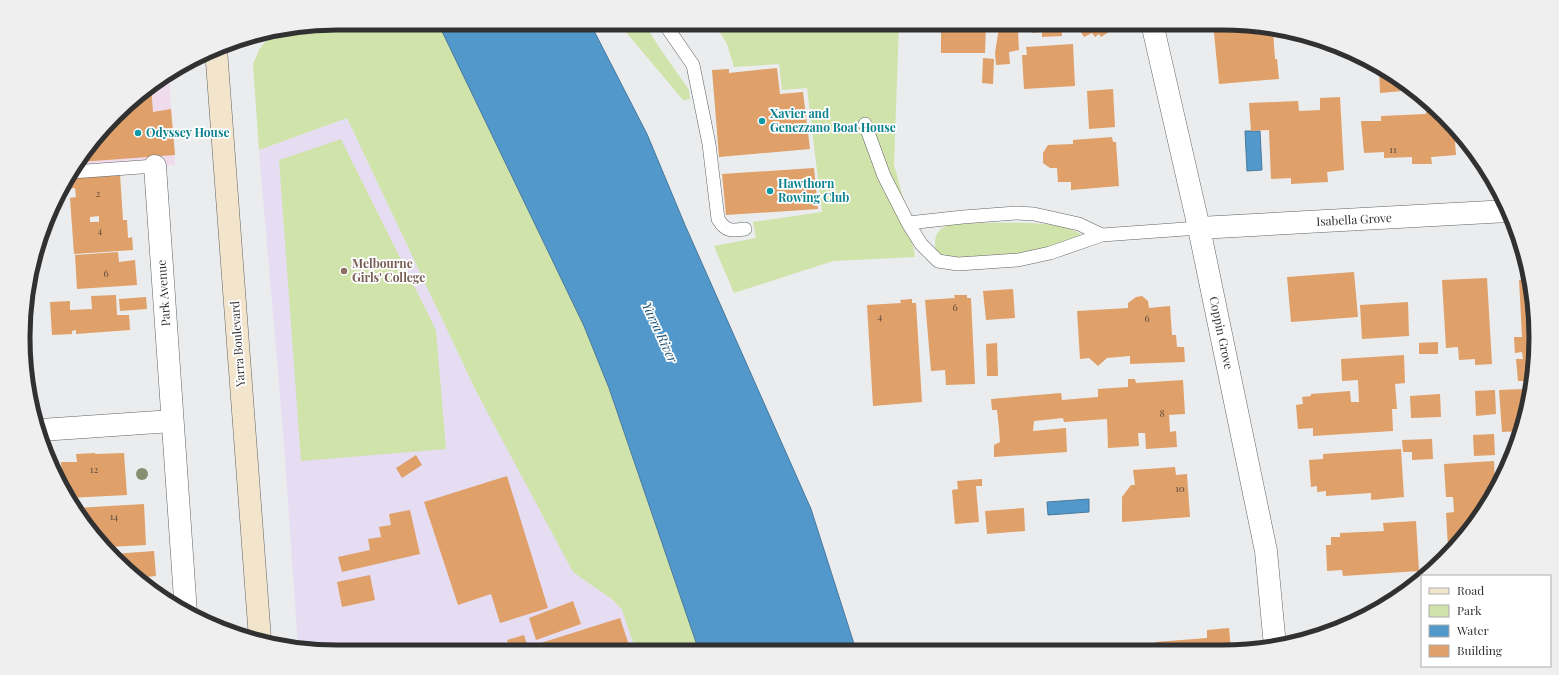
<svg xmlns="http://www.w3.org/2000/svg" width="1559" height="675" font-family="'Playfair Display',serif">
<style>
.commercial{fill:#efdbeb}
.education{fill:#e6ddf2}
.green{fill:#d0e3aa}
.water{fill:#5298cb;stroke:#48799d}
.building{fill:#dfa069;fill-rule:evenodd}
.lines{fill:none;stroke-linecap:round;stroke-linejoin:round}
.service-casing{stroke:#626263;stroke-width:14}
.minor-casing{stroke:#626263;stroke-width:23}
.secondary-casing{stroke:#626263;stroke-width:23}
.service{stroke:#fff;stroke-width:13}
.minor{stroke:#fff;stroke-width:22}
.secondary{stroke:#f3e5cb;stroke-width:22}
.tree{fill:#878f70}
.culture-dot{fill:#0f9aa8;stroke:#fff;stroke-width:1.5}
.education-dot{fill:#8d6e63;stroke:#fff;stroke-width:1.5}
.labels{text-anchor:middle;stroke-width:3.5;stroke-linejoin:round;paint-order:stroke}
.number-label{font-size:10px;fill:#5c4d40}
.culture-label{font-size:12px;font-weight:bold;fill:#0d838f;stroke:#fff;text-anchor:start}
.street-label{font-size:12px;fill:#313132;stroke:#fff}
.education-label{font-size:12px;font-weight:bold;fill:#785e54;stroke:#fff;text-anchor:start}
.water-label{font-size:13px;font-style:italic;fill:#1a4e71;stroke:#fff}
.rim{fill:none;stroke:#313132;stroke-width:5}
</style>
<rect width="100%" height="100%" fill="#ebeced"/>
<!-- commercial -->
<path class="commercial" d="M167 75 169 80 175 165 72 172 130 101Z"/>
<!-- education -->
<path class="education" d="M347 118 477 393 613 600 622 610 636 651 338 652 298 645 283 432 259 150Z"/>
<!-- green -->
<path class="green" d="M338 23H438L584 326 609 388 699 651H636L622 610 613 600 573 572 477 393 347 118 259 150 253 64 259 50 265 42 288 31Z
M590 23H644L659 47 689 90 690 99 683 100 620 25Z
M714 23H899L894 165 906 208 915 257 833 261 734 293 714 246 756 238 753 222 822 212 807 88 782 90 779 64 734 67 727 44Z
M341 139 436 330 446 449 301 461 279 160Z
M984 223C1009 223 1062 220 1082 235L1081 238 1010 257 944 258 936 253C929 218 960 224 984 223Z"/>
<!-- water -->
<path class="water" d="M438 23H590L647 134 685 225 811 509 856 650 699 651 609 388 584 326Z
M1245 131H1260L1262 170 1247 171Z
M1089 499V512L1048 515 1047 502Z"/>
<!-- building -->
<path class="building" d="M931 23H986L985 53H941V31H931Z
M1019 23H1061L1062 36 1042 37V32L1032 33V28L1019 29Z
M1075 23H1114L1117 27 1101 37 1099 34 1095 37 1092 33 1084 37Z
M1213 23H1222L1273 31 1275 59H1277L1279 79 1219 84Z
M999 28 1018 31 1019 50 1009 52 1010 64 996 65 995 53Z
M1297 36 1317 39 1298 41Z
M1073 44 1075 86 1024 89 1022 55H1027L1026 47Z
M983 58 994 59 993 84 982 83Z
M1379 65 1397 78 1413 90 1380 93Z
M777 68 780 94 803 92 810 149 719 157 712 70 729 69V73Z
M151 86 153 112 171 109 175 155 80 162 130 101Z
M1113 89 1115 127 1089 129 1087 91Z
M1340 97 1344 170 1327 172 1328 182 1291 184V178L1271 179 1269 130 1251 131 1249 103 1298 101 1299 111 1320 110V98Z
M1425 98 1454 128 1456 155 1431 157 1432 164H1412V157L1384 158V152L1364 153 1361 121H1381V116L1426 114Z
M1112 137 1113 142H1116L1119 186 1071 190V182H1058L1057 168H1050L1043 163V153L1048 145 1073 144V140Z
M814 168 818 209 726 215 722 174Z
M120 174 123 220H127L128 238 132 237 133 250 74 254 70 198 76 197 75 188 67 189 66 179 68 177ZM99 216V222H90V217Z
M118 252 119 262 135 260 137 285 77 289 75 255Z
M1354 272 1358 317 1291 322 1287 277Z
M1487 278 1492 364 1475 365V359L1459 360 1458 347 1446 348 1442 280Z
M1529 279 1535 317 1533 379 1521 431 1502 432 1499 390 1524 389V381H1518L1516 359H1523L1522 352 1515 353 1514 337H1522L1519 280Z
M1013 289 1015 318 986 320 983 291Z
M116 295 117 315H129L130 330 76 334V330L72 331V334L52 335 50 302 70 301V310L92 309 91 296Z
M954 295H967V298H971L975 384 946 385 945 370 931 371 925 300 955 298Z
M1142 296 1148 301 1149 308 1170 306 1172 335H1176L1177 347H1184L1185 362 1130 364V356L1107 358 1098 366 1089 358 1080 359 1077 311 1128 308V303L1136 297Z
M146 297 147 309 120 311 119 299Z
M912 299V303H916L922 402 873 406 867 305 901 303 900 300Z
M1408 302 1409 336 1362 339 1360 305Z
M1438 342V354H1419V343Z
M997 343 998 376H987L986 344Z
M1404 355 1405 383 1395 384 1397 409H1392L1393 431 1313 436V428L1298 429 1296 405 1303 404 1302 397 1311 396V394L1350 391 1351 402H1359L1358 380 1342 381 1341 359Z
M1128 379H1135L1136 383 1183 380 1185 414 1169 415 1170 432 1176 431 1177 447 1146 449 1145 433H1138L1139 446 1108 448 1107 419 1064 422 1063 418 1034 421 1033 431 1066 428 1067 452 994 457V445L1000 442 999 428 997 410H992L991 399 1061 393 1062 400 1098 397V389L1128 387Z
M1495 390 1496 414 1476 416 1475 391Z
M1440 394 1441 417 1411 418 1410 396Z
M1494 434 1495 455 1474 456 1473 435Z
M1432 439 1433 459 1412 460V452H1403L1402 440Z
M1401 449 1404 497 1371 500V493L1326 496V491L1317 492V486L1311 487 1309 460 1323 459V454Z
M95 453V454L124 453 127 495 68 498 65 495 58 477H62L61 462H77L76 454Z
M416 455 422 465 402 478 396 468Z
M1494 461 1495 484 1471 529 1453 547H1448L1446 513 1454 512 1453 497H1446L1444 464Z
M1175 467 1176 475 1187 474 1190 517 1122 522V497L1131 485H1135L1133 470Z
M507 476 548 608 500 623 491 594 458 605 424 502Z
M982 479V486H976L979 522 955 524 952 490 958 489 957 481Z
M144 504 146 545 108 547 76 508Z
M1024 508 1025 531 987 534 985 511Z
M410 510 420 554 342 572 338 557 370 550 368 539 381 537 379 527 391 525 389 514Z
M1416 521 1419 571 1343 576 1342 570 1327 571 1326 545H1331V537H1340V533L1384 531 1383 523Z
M154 551 156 576 135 578 130 574 113 554Z
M1442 558 1424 576V567L1433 566 1432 559Z
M370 575 375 600 342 607 337 582Z
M140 581H148L149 587Z
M573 601 581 624 536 640 529 618Z
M620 618 631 651H511L507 640 524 635 528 647Z
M1229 628 1231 649 1156 650 1155 642 1207 638V630Z"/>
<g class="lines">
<!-- service casing -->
<g class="service-casing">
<path id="service" d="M664 23 693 65 709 144 718 219C726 232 732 231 745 229
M865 124 884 176 908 223 963 217 1016 213 1034 214 1079 224 1102 235 1199 228
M72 172 155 166
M908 223 921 244 938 261 958 264 1018 260 1050 253 1102 235"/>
</g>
<!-- minor casing -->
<g class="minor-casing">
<path id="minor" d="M1152 23 1199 228 1266 551 1275 646
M155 166 186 613
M1199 228 1508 211
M41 430 172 421"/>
</g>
<!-- secondary casing -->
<g class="secondary-casing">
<path id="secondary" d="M216 49 260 639"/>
</g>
<!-- service -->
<use href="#service" class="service"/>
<!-- minor -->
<use href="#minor" class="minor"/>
<!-- secondary -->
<use href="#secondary" class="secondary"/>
</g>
<!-- trees -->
<circle class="tree" cx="142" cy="474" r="6"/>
<!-- markers -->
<g class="culture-dot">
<circle cx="762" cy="121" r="4"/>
<circle cx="138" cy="133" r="4"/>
<circle cx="770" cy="191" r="4"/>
</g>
<circle class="education-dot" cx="344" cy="271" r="4"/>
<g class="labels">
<!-- number labels -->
<g class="number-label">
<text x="1393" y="153">11</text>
<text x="98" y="197">2</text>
<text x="100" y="234">4</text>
<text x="106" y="277">6</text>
<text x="955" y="311">6</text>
<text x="880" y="320">4</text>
<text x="1147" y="322">6</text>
<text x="1162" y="417">8</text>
<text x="94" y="473">12</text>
<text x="1180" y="492">10</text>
<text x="114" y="520">14</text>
</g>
<!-- culture labels -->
<g class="culture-label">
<text x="770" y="118">Xavier and<tspan x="770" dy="14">Genezzano Boat House</tspan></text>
<text x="146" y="137">Odyssey House</text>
<text x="778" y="188">Hawthorn<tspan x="778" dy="14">Rowing Club</tspan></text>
</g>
<!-- street labels -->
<g class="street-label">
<text transform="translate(1354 220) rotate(-3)" y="4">Isabella Grove</text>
<text transform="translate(164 293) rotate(-94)" y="4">Park Avenue</text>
<text transform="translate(1221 333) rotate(78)" y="4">Coppin Grove</text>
<text transform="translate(238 344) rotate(-94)" y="4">Yarra Boulevard</text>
</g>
<!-- education labels -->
<g class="education-label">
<text x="352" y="268">Melbourne<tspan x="352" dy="14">Girls' College</tspan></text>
</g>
<!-- water labels -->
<g class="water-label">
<text transform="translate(660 332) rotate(65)" y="5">Yarra River</text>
</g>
</g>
<!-- crop -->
<path d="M0 0H1559V675H0ZM337 30H1222A307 307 0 0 1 1529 337V338A307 307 0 0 1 1222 645H337A307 307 0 0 1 30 338V337A307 307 0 0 1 337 30Z" fill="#efefef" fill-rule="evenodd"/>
<path class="rim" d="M337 30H1222A307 307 0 0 1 1529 337V338A307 307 0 0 1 1222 645H337A307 307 0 0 1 30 338V337A307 307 0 0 1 337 30Z"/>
<!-- legend -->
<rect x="1421" y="575" width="130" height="92" fill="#ffffff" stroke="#adadad"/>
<rect x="1429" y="588" width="20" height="6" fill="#f3e5cb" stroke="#adadad"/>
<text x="1457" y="595" font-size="12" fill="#313132">Road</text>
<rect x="1429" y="605" width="20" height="12" fill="#d0e3aa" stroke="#adadad"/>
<text x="1457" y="615" font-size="12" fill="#313132">Park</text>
<rect x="1429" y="625" width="20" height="12" fill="#5298cb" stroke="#adadad"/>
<text x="1457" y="635" font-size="12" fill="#313132">Water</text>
<rect x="1429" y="645" width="20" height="12" fill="#dfa069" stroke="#adadad"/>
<text x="1457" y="655" font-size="12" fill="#313132">Building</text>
</svg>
